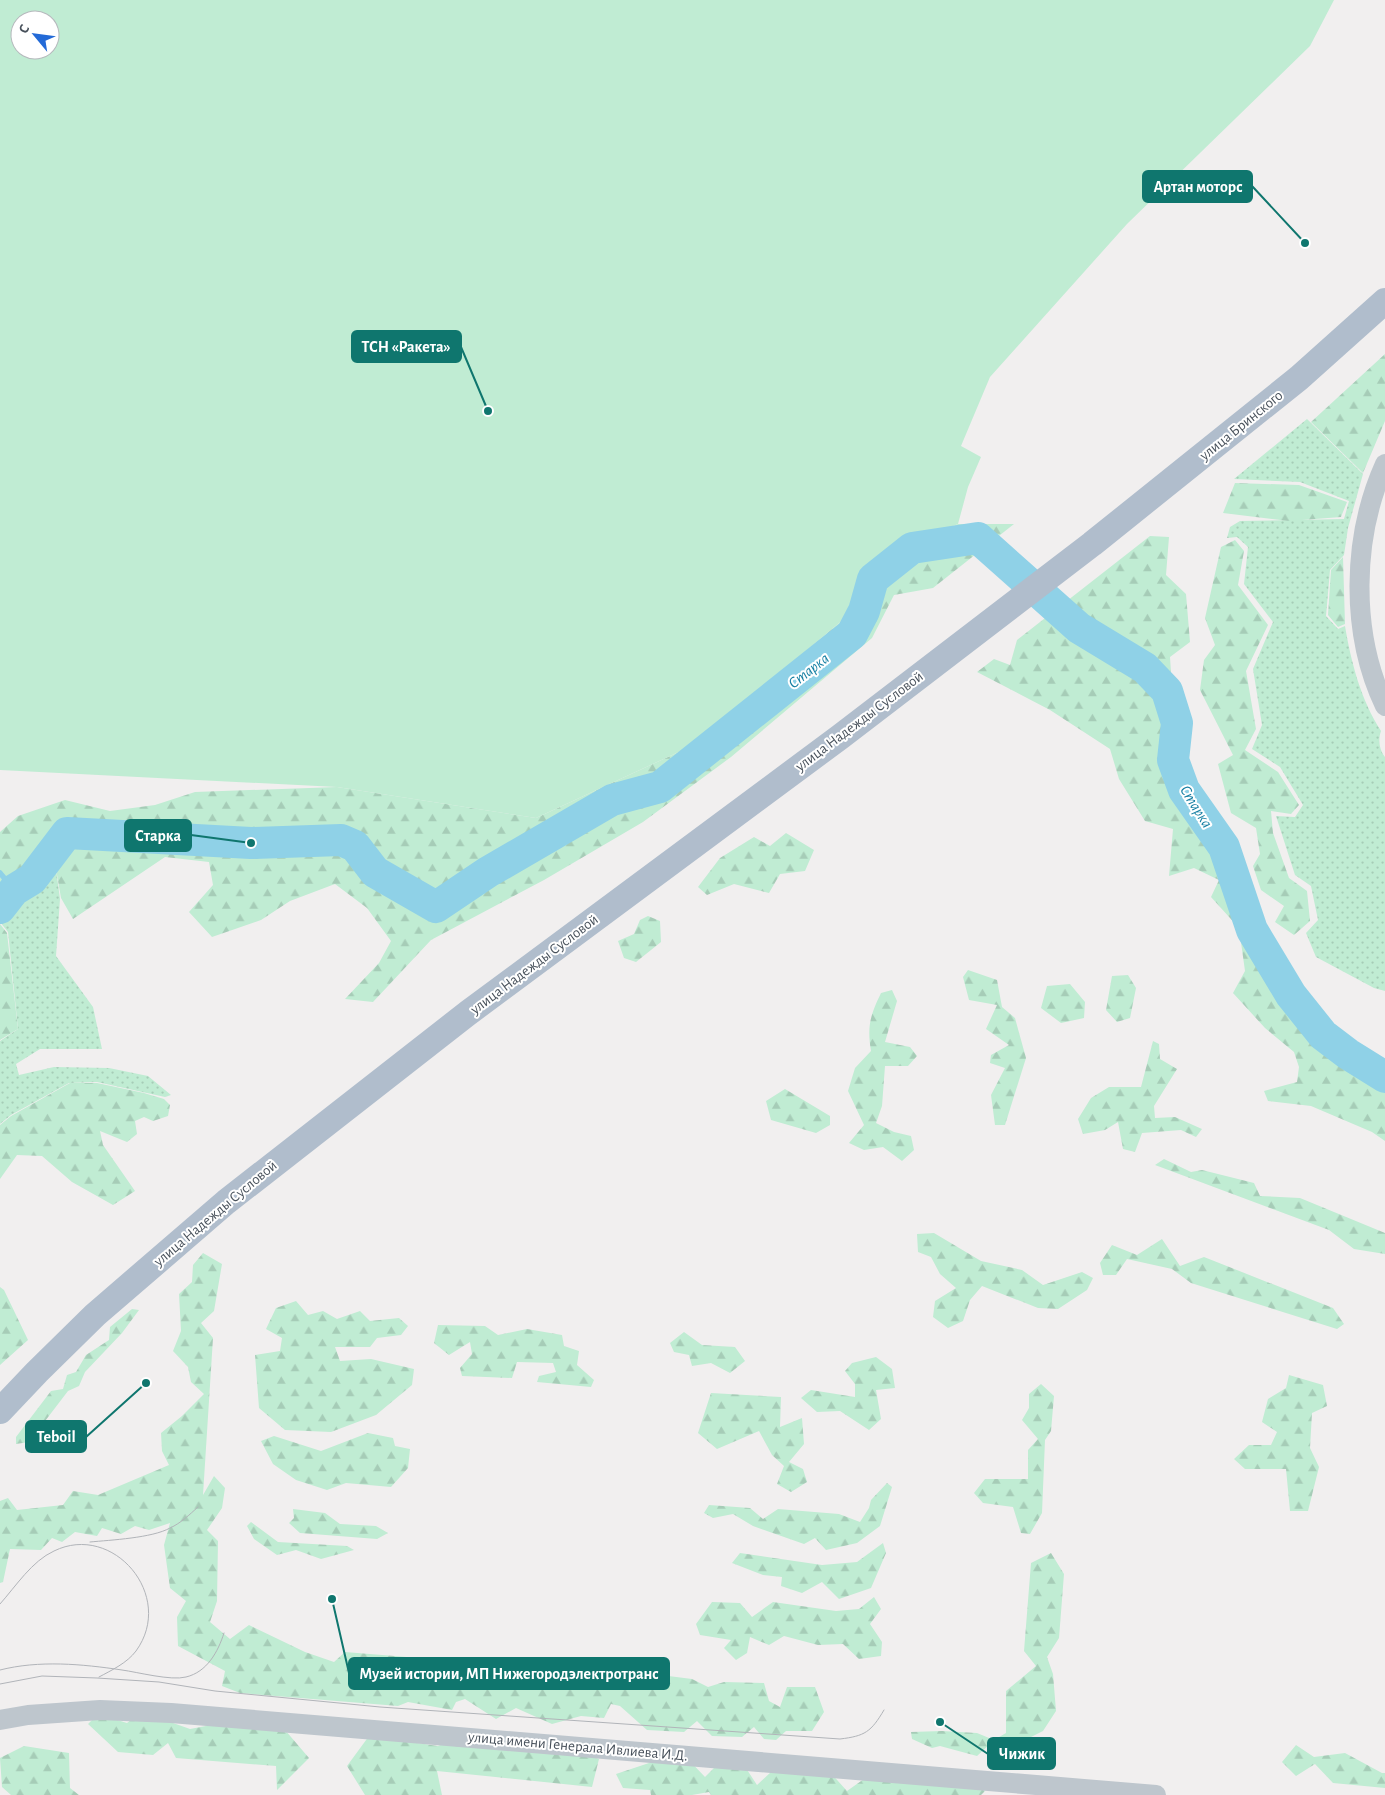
<svg xmlns="http://www.w3.org/2000/svg" width="1385" height="1795" font-family="'Alegreya Sans',sans-serif">
<style>
.grass{fill:url(#grass-dots)}
.forest{fill:url(#forest-firs)}
.garden{fill:#c0ecd3;fill-rule:evenodd}
.lines{fill:none;stroke-linecap:round;stroke-linejoin:round}
.stream{stroke:#8fd1e7;stroke-width:5.5}
.river{stroke:#8fd1e7;stroke-width:32}
.minor{stroke:#bec6cd;stroke-width:20}
.major{stroke:#b0bdcc;stroke-width:26}
.tram{stroke:#b1b4b9;stroke-width:1}
.labels{text-anchor:middle;stroke-width:4;stroke-linejoin:round;paint-order:stroke}
.street-label{font-size:15px;fill:#48515b;stroke:#fff}
.water-label{font-size:16px;font-style:italic;fill:#147ea2;stroke:#fff}
.leader{fill:none;stroke:#0f766e;stroke-width:2}
.callout-dot{fill:#0f766e;stroke:#fff;stroke-width:2}
.callout{fill:#0f766e;stroke:#0f766e;stroke-width:2}
.callout-label{font-size:16px;text-anchor:middle;font-weight:bold;fill:#fff}
</style>
<defs>
<pattern id="grass-dots" width="8" height="8" patternUnits="userSpaceOnUse" patternTransform="scale(1.25)"><rect width="8" height="8" fill="#c0ecd3"/><path d="M2 2h.1M6 6h.1" fill="none" stroke="#a6ccb7" stroke-width="1.8" stroke-linecap="round"/></pattern>
<pattern id="forest-firs" width="22" height="20" patternUnits="userSpaceOnUse" patternTransform="scale(1.25)"><rect width="22" height="20" fill="#c0ecd3"/><path d="M5 1l3.5 6h-7zM16 11l3.5 6h-7z" fill="#a6ccb7"/></pattern>
</defs>
<rect width="100%" height="100%" fill="#f1efef"/>
<!-- grass -->
<path class="grass" d="M1307 419 1363 474 1348 528 1344 555 1330 570 1326 616 1338 629 1345 626C1351 662 1361 700 1381 731 1378 739 1379 750 1385 757V991L1374 988 1316 957 1306 933 1318 920 1311 886 1295 875 1276 816 1295 817 1303 805 1280 767 1252 749 1262 725 1253 669 1273 622 1244 584 1248 547 1237 537 1227 538 1230 527 1240 521 1344 519 1349 501 1300 482 1234 479Z
M56 869 60 899 56 956 93 1007 102 1049H40L16 1064 19 1075 54 1067 109 1068 148 1076 171 1095 165 1097 97 1082 69 1083 11 1115 0 1124V1041L18 1029 8 932 0 922V877L3 880Z"/>
<!-- forest -->
<path class="forest" d="M1385 354V421L1363 473 1311 422Z
M1235 483 1299 485 1347 502 1341 517 1289 521 1223 513Z
M958 524H1014L933 588 894 595 872 638 731 757 643 822 544 880 431 940 373 1002 345 999 379 963 391 941 367 908 335 884 290 901 261 920 212 937 189 912 213 885 209 862 165 857 73 919 61 898 56 869 3 879 0 877V832L18 816 65 800 110 811 155 805 195 792 337 787 536 818 696 744 845 618 868 576 912 543Z
M1150 536 1169 537 1166 575 1186 594 1190 642 1170 657 1172 688 1195 784 1223 859 1234 897 1264 939 1284 970 1316 1013 1340 1033 1367 1049 1385 1063V1141L1372 1132 1311 1106 1268 1101 1264 1091 1297 1082 1299 1067 1294 1052 1265 1028 1233 993 1245 971 1239 928 1211 897 1219 880 1194 868 1169 876 1173 829 1145 821 1119 779 1110 749 1050 710 977 672 994 659 1010 665 1017 640Z
M1235 540 1244 551 1238 585 1268 625 1246 671 1256 729 1245 750 1278 772 1299 805 1291 814 1271 811 1273 833 1289 878 1307 891 1310 921 1294 935 1275 922 1284 906 1261 890 1253 866 1260 854 1256 828 1231 813 1218 764 1233 755 1200 690 1204 660 1215 645 1205 618 1221 547Z
M1343 557 1345 624 1338 627 1328 615 1331 570Z
M786 833 814 850 805 871 780 874 769 893 734 884 707 895 698 887 720 858 754 837 770 846Z
M648 916 660 921 661 942 636 962 624 958 618 941 634 934 640 920Z
M0 924 7 933 18 1029 0 1040Z
M968 970 997 980 1002 1007 1015 1018 1026 1058 1005 1125H995L991 1095 1005 1068 990 1063 991 1055 1009 1045 986 1029 997 1005 969 1000 963 977Z
M1128 975 1136 988 1130 1018 1117 1022 1106 1010 1112 976Z
M1070 984 1085 1002 1084 1018 1061 1023 1041 1008 1047 986Z
M892 990 897 1001 885 1042 910 1047 917 1056 908 1066H885L882 1106 876 1123 894 1132 911 1136 914 1150 902 1161 883 1147 864 1150 849 1143 864 1125 848 1091 855 1068 871 1051C867 1026 870 1016 881 993Z
M1153 1041 1159 1044 1160 1059 1177 1069 1154 1106 1155 1118 1175 1117 1202 1129 1196 1137 1181 1130 1142 1133 1135 1152 1123 1149 1118 1122 1105 1130 1083 1134 1078 1119 1091 1098 1109 1087H1141Z
M70 1083H97L144 1093 164 1099 170 1105 168 1116 153 1121 144 1117 135 1121 137 1134 127 1142 100 1131 103 1145 135 1191 113 1205 72 1182 42 1156 17 1155 0 1179V1125L11 1116Z
M785 1089 830 1116V1125L816 1133 771 1120 766 1101Z
M1164 1159 1191 1172 1202 1170 1254 1183 1260 1196 1300 1198 1385 1233V1254L1354 1249 1329 1230 1155 1165Z
M934 1233 981 1261 1022 1270 1043 1285 1082 1272 1093 1278 1087 1290 1058 1309 1038 1308 982 1286 970 1300 963 1321 948 1328 933 1317 935 1301 956 1288 940 1274 931 1257 918 1252 917 1234Z
M1162 1239 1180 1266 1204 1257 1333 1308 1344 1324 1337 1329 1191 1283 1172 1269 1127 1259 1116 1275H1103L1100 1263 1112 1245 1137 1255Z
M203 1253 222 1264 214 1311 201 1323 213 1338 203 1495 214 1476 225 1488 222 1508 207 1530 218 1541 217 1601 210 1622 230 1639 249 1625 305 1652 334 1662 345 1652 444 1660 459 1673 482 1663 495 1672 533 1664 602 1669 617 1681 645 1673 692 1679 708 1687 724 1682 764 1683 769 1701 780 1707 787 1687H815L824 1712 812 1731H786L776 1740 764 1739 754 1727 742 1737 712 1736 697 1721 684 1732 647 1730 620 1706 611 1704 604 1718 581 1716 552 1724 516 1708 496 1719 465 1699 456 1702 452 1710 408 1702 398 1706 240 1693 222 1686 225 1671 178 1646 177 1617 186 1601 170 1588 164 1545 170 1523 149 1530 135 1526 121 1534 102 1528 97 1536 75 1532 62 1542 52 1538 41 1550 10 1549 3 1582 0 1583V1501L8 1498 17 1510 63 1505 73 1491 98 1495 169 1465 162 1451 161 1433 182 1416 204 1394 191 1382 188 1367 173 1351 181 1331 179 1294 192 1282 193 1265Z
M0 1287 4 1290 28 1340 0 1365Z
M296 1301 308 1315 323 1311 337 1319 360 1311 370 1321 399 1318 408 1326 401 1335 377 1338 370 1347H335L340 1361 371 1359 414 1369 412 1385 376 1415 331 1432 285 1430 259 1408 255 1355 280 1351 282 1338 266 1329 276 1308Z
M132 1309 139 1310 122 1333 85 1372 79 1386 68 1391 29 1442 16 1444V1437L51 1391 63 1389 67 1375 76 1372 86 1355 109 1340 110 1327Z
M438 1325 485 1326 498 1335 527 1329 562 1335 564 1346 579 1351 577 1365 594 1380 591 1387 537 1382 539 1376 556 1372 553 1363 517 1362 512 1378 462 1376 460 1368 472 1354 470 1342 449 1355 434 1343Z
M684 1332 702 1345 735 1347 745 1361 730 1373 711 1363 692 1366 689 1355 674 1352 670 1343Z
M876 1357 892 1369 895 1388 876 1390 881 1419 869 1430 840 1411 817 1412 801 1398 811 1390 855 1397V1384L845 1371 852 1363Z
M1289 1375 1323 1385 1327 1406 1312 1413 1310 1448 1319 1467 1308 1511H1290L1286 1469H1245L1234 1459 1249 1445H1271L1277 1432 1262 1422 1268 1399 1286 1388Z
M1041 1384 1054 1396 1051 1431 1045 1440 1042 1513 1030 1534 1021 1533 1013 1507 983 1503 974 1493 985 1479H1028V1450L1038 1439 1022 1420 1029 1408V1394Z
M711 1393 781 1397 780 1427 802 1418 804 1444 789 1462 803 1469 807 1482 791 1492 777 1484 784 1466 772 1455 759 1431 717 1449 698 1433Z
M368 1433 393 1438 395 1446 410 1449 408 1468 391 1487 346 1483 327 1490 296 1480 273 1464 261 1441 274 1436 321 1451Z
M887 1483 892 1487 880 1526 857 1543 826 1550 815 1538 804 1544 753 1526 733 1514 713 1518 704 1513 709 1505 750 1508 763 1519 778 1509 839 1514 860 1522 869 1508 871 1500Z
M293 1509 325 1513 340 1524 376 1526 388 1533 377 1539 300 1533 289 1523 294 1518Z
M251 1522 278 1542 347 1546 354 1550 321 1559 296 1550 277 1555 254 1539 247 1526Z
M883 1543 886 1553 871 1588 839 1599 822 1582 802 1593 781 1586 782 1577 763 1575 732 1563 740 1553 822 1565 857 1562Z
M1051 1553 1064 1574 1059 1638 1047 1657 1053 1674 1056 1711 1043 1731 1009 1748 990 1744 977 1756 940 1746 932 1748 912 1739 911 1732 942 1731 977 1733 994 1740 1006 1733V1691L1036 1666 1024 1651 1031 1563Z
M874 1597 881 1609 870 1624 882 1642 881 1656 859 1659 843 1644 818 1645 784 1636 769 1645 750 1637 747 1653 736 1660 724 1648 731 1640 700 1635 696 1624 712 1602 740 1603 752 1617 773 1602 836 1611 859 1609Z
M142 1712 190 1729 243 1719 285 1730 309 1758 277 1790 276 1766 176 1758 168 1743 153 1755 118 1752 88 1724 98 1714 127 1723Z
M369 1736 438 1746 464 1736 552 1741 599 1759 592 1787 437 1771 442 1795H365L347 1766Z
M1296 1745 1314 1757 1345 1753 1382 1773H1385V1788L1333 1783 1315 1764 1296 1776 1282 1762Z
M24 1746 69 1753 70 1788 79 1795H11L2 1787 0 1758Z
M738 1756 757 1785 784 1760 820 1761 847 1791 871 1774 980 1783 985 1791 981 1795H711L709 1792 692 1795H651L650 1790 623 1788 616 1774 652 1762 686 1757 705 1777 724 1758Z"/>
<!-- garden -->
<path class="garden" d="M0 0H1334L1310 46 1127 224 990 377 961 446 981 457 968 487 958 524 912 543 868 576 845 618 696 744 536 818 337 787 0 770ZM20 20H50V50H20Z"/>
<g class="lines">
<!-- stream -->
<path class="stream" d="M0 873 14 890"/>
<!-- river -->
<path class="river" d="M0 908 14 890 32 879 67 833 251 843 341 840 355 846 375 872 436 907 488 872 612 800 660 787 852 634 864 611 873 579 912 548 978 538 1079 628 1145 668 1167 691 1177 723 1173 760 1184 790 1224 847 1252 930 1291 995 1323 1035 1348 1054 1385 1077"/>
<!-- minor -->
<path class="minor" d="M1385 464C1352 537 1350 633 1385 706
M0 1720 28 1715 100 1710 171 1713 1156 1795"/>
<!-- major -->
<path class="major" d="M0 1411 37 1372 95 1315 226 1202 468 1013 840 737 1092 544 1299 378 1385 301"/>
<!-- tram -->
<path class="tram" d="M90 1542C111 1540 152 1538 170 1528 181 1523 189 1515 198 1507
M0 1604C16 1586 32 1561 54 1551 113 1522 176 1596 136 1651 127 1663 112 1670 99 1677
M0 1670C39 1660 82 1664 122 1670 137 1672 171 1681 186 1677 207 1672 218 1652 224 1633
M0 1684 42 1676 97 1678 159 1682 215 1691 380 1707 840 1739C865 1736 871 1732 884 1710"/>
</g>
<g class="labels">
<!-- street labels -->
<g class="street-label">
<text transform="translate(1241 425) rotate(-39)" y="5">улица Бринского</text>
<text transform="translate(859 721) rotate(-37)" y="5">улица Надежды Сусловой</text>
<text transform="translate(534 964) rotate(-37)" y="5">улица Надежды Сусловой</text>
<text transform="translate(215 1213) rotate(-40)" y="5">улица Надежды Сусловой</text>
<text transform="translate(578 1746) rotate(5)" y="5">улица имени Генерала Ивлиева И.Д.</text>
</g>
<!-- water labels -->
<g class="water-label">
<text transform="translate(808 670) rotate(-38)" y="6">Старка</text>
<text transform="translate(1197 806) rotate(58)" y="6">Старка</text>
</g>
</g>
<!-- callouts -->
<path class="leader" d="M1305 243L1252 186M488 411L461 347M251 843L191 835M146 1383L86 1437M332 1599L349 1673M940 1722L988 1754"/>
<g class="callout-dot">
<circle cx="1305" cy="243" r="5"/>
<circle cx="488" cy="411" r="5"/>
<circle cx="251" cy="843" r="5"/>
<circle cx="146" cy="1383" r="5"/>
<circle cx="332" cy="1599" r="5"/>
<circle cx="940" cy="1722" r="5"/>
</g>
<g class="callout">
<rect x="1143" y="171" width="109" height="31" rx="5"/>
<rect x="352" y="331" width="109" height="31" rx="5"/>
<rect x="125" y="820" width="66" height="31" rx="5"/>
<rect x="26" y="1421" width="60" height="31" rx="5"/>
<rect x="349" y="1658" width="320" height="31" rx="5"/>
<rect x="988" y="1738" width="67" height="31" rx="5"/>
</g>
<g class="callout-label">
<text x="1198" y="192">Артан моторс</text>
<text x="406" y="352">ТСН «Ракета»</text>
<text x="158" y="841">Старка</text>
<text x="56" y="1442">Teboil</text>
<text x="509" y="1679">Музей истории, МП Нижегородэлектротранс</text>
<text x="1022" y="1759">Чижик</text>
</g>
<!-- north arrow -->
<g transform="translate(35 35) rotate(299)"><circle r="24" fill="#ffffff" stroke="#b6b9bd"/>
<path d="M0-4L9 19L0 12L-9 19Z" fill="#236ad7"/>
<text y="-8" font-size="14" font-weight="bold" text-anchor="middle" fill="#48515b">С</text>
</g>
</svg>
